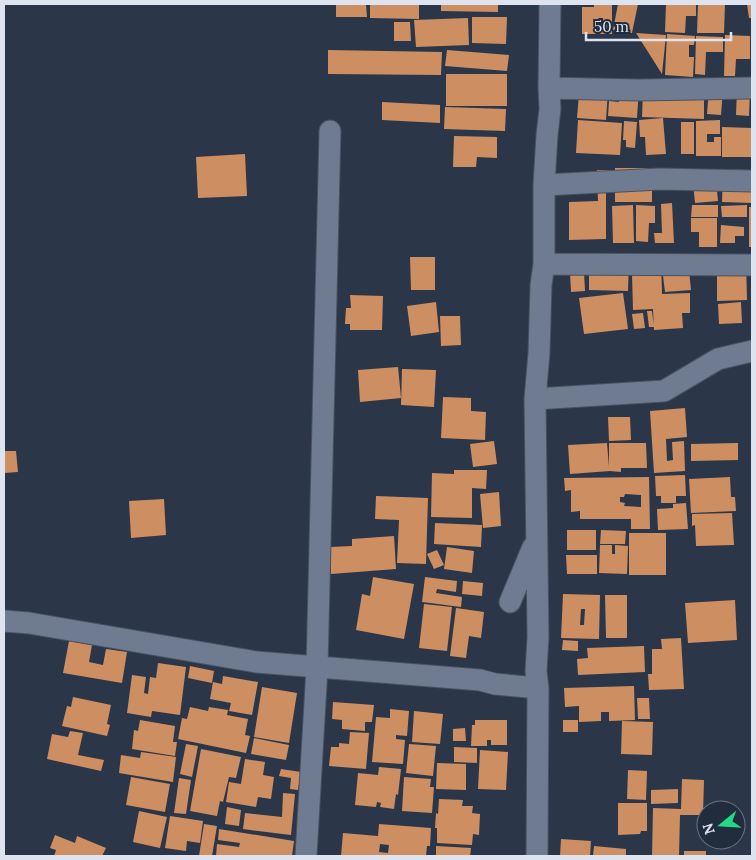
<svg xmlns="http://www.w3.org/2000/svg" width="756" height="860" font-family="Lora,serif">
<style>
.building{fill:#cd8f61;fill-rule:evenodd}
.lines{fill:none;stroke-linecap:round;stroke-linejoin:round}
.street-casing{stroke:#485160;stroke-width:23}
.street{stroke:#6e7b90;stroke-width:21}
</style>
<rect width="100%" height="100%" fill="#2b3648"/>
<!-- building -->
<path class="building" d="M336 4H366L367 17H336Z
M370 4H419V19L370 18Z
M441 4H498V12L441 11Z
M594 4H612V34H582V7H594Z
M618 4H638L632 33 613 30Z
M666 4H696V16H686L685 33 665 32Z
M698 4H725L724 33H697Z
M747 4H752V18H749Z
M472 17H507L506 44 472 43Z
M468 18 469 45 416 47 414 20Z
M394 22H410L411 41H394Z
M636 33 666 35 662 74Z
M667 34 695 36 694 45H689V57H694L693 77 665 75Z
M725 35 750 36V59H736L735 76H724Z
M696 36 723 37V52H706L705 75 695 74Z
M328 50 442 52 441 75 328 74Z
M447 50 509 55 507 71 445 66Z
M446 74H507V106H446Z
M619 87 639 88 637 118 608 116 609 101 619 102Z
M709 89 723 90 721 115 707 114Z
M737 89 750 90 749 116 736 115Z
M643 90 704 92V119L642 117Z
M608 91 606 120 577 118 579 94Z
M382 102 440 105V123L382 120Z
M445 107 506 109 505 131 444 129Z
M663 118 666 154 646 155 645 137H640L639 120Z
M578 120 622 123 620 155 576 153Z
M720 120V134H707V142H714V137H721V156H696V121Z
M624 121 637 122 635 148 626 147V140H623Z
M681 122H694V154H681Z
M722 127 752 128 751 157H722Z
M454 136 497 137V158L477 157 476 167H453Z
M245 154 247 196 198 198 196 157Z
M615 168H652V202H615Z
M723 169 752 170V203L722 202Z
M597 170H610V193H606V239L569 240V202L598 201Z
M715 170 718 201 695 203 692 172Z
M672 203 674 243H655L654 233H662L661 204Z
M633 205 634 243H613L612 206Z
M636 205 655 206V223H649L648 242 636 241Z
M692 205H718V217H691Z
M747 205V217H722L721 206Z
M749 207H752V247H749Z
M691 218H717V247H699V232H691Z
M721 225 744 227V236H735V243H720Z
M410 257H435V290H411Z
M661 257 662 294 690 293V313H682L683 328 654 330 653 309 633 310 632 275Z
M629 259 628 291 589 290V268Z
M661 259 689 270 691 290 665 292Z
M717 262H746L747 300 717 301Z
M584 272 585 291 571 292 570 273Z
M623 293 628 329 584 334 579 298Z
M350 295 383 296 382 330H350V324H345L346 308H351Z
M436 302 439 332 411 336 407 306Z
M741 302 742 323 719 324 718 304Z
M647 311H652L654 327H649Z
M643 313 645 328 634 329 632 314Z
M440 316H460L461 345 441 346Z
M398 367 401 398 360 402 358 370Z
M402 369 436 370 434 407 401 405Z
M443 397 471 398V411L486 412 485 440 441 438Z
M685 408 687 437 666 439 667 461 673 460 672 442 684 441 685 471 654 473 650 411Z
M608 417H630L631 440 609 441Z
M494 441 497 464 473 467 470 444Z
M607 443 609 467V443H646L647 468H621V472L610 471 570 474 568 445Z
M738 443V460L691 461V444Z
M4 451H16L18 472 4 473Z
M454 470H487L486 489 472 488V518L431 517 432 473 454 474Z
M685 475 686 496H676V503H661V496H656L655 476Z
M649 477 650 529H631V519H580V511L571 512V490L565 491 564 478ZM625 494 641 495V507L624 506 625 503 620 502V497H624Z
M730 477 731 497H735L736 511 691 513 689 479Z
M499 492 501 526 483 528 480 494Z
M376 496 428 498 426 564 397 563 399 520 375 519Z
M164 499 166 535 131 538 129 501Z
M686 503 688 529 658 530 657 509 673 508V504Z
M732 513 734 545 696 546 695 525 692 526V514Z
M435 523 482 525 481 547 434 544Z
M567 530H596V550H567Z
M601 530 626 531 625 544H600Z
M629 533H666V575H629Z
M394 536 396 569 331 574 330 547 352 546V539Z
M600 545H612V554H615V545L628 546 627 574 599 573Z
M447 547 474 551 472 573 444 569Z
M437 550 444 565 434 569 427 554Z
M566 555H597V574H567Z
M373 577 414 584 404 639 356 630 362 594 370 596Z
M425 577 457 581 456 592 437 589 436 593 462 597 461 607 422 602Z
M463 581 483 583 482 596 462 594Z
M563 594 600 595 599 639 561 638ZM581 609H585L584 625H580Z
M605 595H627V638H606Z
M735 600 737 640 688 643 685 603Z
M424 604 452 607 447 651 419 648Z
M456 608 484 612 481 638 469 636 466 658 450 656Z
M681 638 684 689 649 690 648 674H652V649H662L661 639Z
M563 640 578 641V651L562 650Z
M69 641 92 645 89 662 103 665 106 649 127 652 122 683 63 673Z
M644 646 645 672 578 675 577 659 588 658 587 648Z
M158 663 186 667 180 715 152 711 151 717 127 713 132 675 146 677 144 693 148 694 150 677 156 678Z
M190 666 214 671 212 683 188 678Z
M223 676 258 682 252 715 229 711 231 703 210 699 213 682 222 684Z
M634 686 635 720 609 721V712H601V721L579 722V706L565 707 564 688Z
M262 687 297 693 289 743 254 737Z
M73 697 111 705 107 724 110 725 107 736 62 726 67 706 71 707Z
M637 698H649L650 719H638Z
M333 702 374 705 372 722H365V731L342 729V720L332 719Z
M190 707 208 711 209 707 228 710 227 715 248 719 245 735 250 736 246 753 178 739 182 718 187 719Z
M390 709 409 711 407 736 396 735V739L405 740 403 764 372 762 376 717 390 718Z
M414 711 443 714 440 744 412 742Z
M140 720 175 726 173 742H177L175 756 132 749 134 730 138 731Z
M475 720H507V745H491V740H487V746H471L472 725H475Z
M563 720H578V732H563Z
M622 721 653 722 652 755 621 754Z
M465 728 466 741H453V729Z
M70 731 83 733 78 755 104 760 101 771 47 759 52 734 68 737Z
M350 732 369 733 366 769 329 766 331 747H339V743L349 744Z
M254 738 289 745 286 760 251 754Z
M186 744 198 746 192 777 180 774Z
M409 744 436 746 433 776 406 773Z
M454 747 477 748V763L454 762Z
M201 749 241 757 236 778 229 777 223 802 220 801 217 816 190 811Z
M480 750 508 752 506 790 478 789Z
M141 752 176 757 173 782 119 773 121 755 140 758Z
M245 759 265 762 263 775 274 777 271 799 258 797 256 807 226 802 229 782 241 784Z
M437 763 466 764V790L436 789Z
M379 767 401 769 398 795 396 794 394 809 380 807 381 803 377 802 376 807 355 805 358 773 378 775Z
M281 769 301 772 298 790 290 789 291 778 279 776Z
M628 770 647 771 646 800 627 799Z
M131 777 170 784 165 812 126 805Z
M404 777 431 779 430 787H434L432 813 402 811Z
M179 778 191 780 186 814 174 813Z
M682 779 704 780 703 815H680L679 856H652L653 808 681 809Z
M678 789V803L651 804V790Z
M283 793 295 794 291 835 243 829 245 813 282 817Z
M439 799 463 800 462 806H473L472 813 480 814 479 835 473 834 472 845 437 843V828H435L436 813 438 814Z
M618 803H647V831H641L640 834 618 835Z
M227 807 241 810 239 826 225 824Z
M139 811 167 817 160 848 133 842Z
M170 816 203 821 200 843 187 841 186 851 165 848Z
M204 824 217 826 212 856H199Z
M379 824 431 828 430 846H427L426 856H341L343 833 378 836ZM380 844 389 845 388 853 379 852Z
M219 829 294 841 292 856H216L217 844 239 847 240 843 218 840Z
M55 835 75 843 77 836 106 848 102 856H54L56 850 50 848Z
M561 839 591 841 590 856H560Z
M436 846 471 848 470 856H436Z
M594 846 626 849V856H593Z
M684 851H706V856H684Z"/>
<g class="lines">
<!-- street casing -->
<g class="street-casing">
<path id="street" d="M549 88 639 90 752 88
M544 185 660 179 752 181
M544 264 752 265
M535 399 664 391 718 359 752 351
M510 602 533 547
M4 621 29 623 256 662 480 680 495 684 538 688
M306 856 317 668 330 131
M537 856 538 688 536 671 538 637 535 399 539 353 541 285 544 264V185L547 135 550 109 549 88 550 4"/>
</g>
<!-- street -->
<use href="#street" class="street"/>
</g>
<!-- border -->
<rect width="756" height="860" fill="none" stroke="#dde4f0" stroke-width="10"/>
<!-- north arrow -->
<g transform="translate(721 825) rotate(252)"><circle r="24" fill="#212c3d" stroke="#6c7685"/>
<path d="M0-4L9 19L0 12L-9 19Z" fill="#23d886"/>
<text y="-8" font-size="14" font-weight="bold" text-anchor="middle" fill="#dde4f0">N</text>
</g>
<!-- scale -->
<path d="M586 32v8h145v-8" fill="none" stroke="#dde4f0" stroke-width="2.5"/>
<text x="594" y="32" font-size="15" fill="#dde4f0" stroke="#212c3d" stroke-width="4" paint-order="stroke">50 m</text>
</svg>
